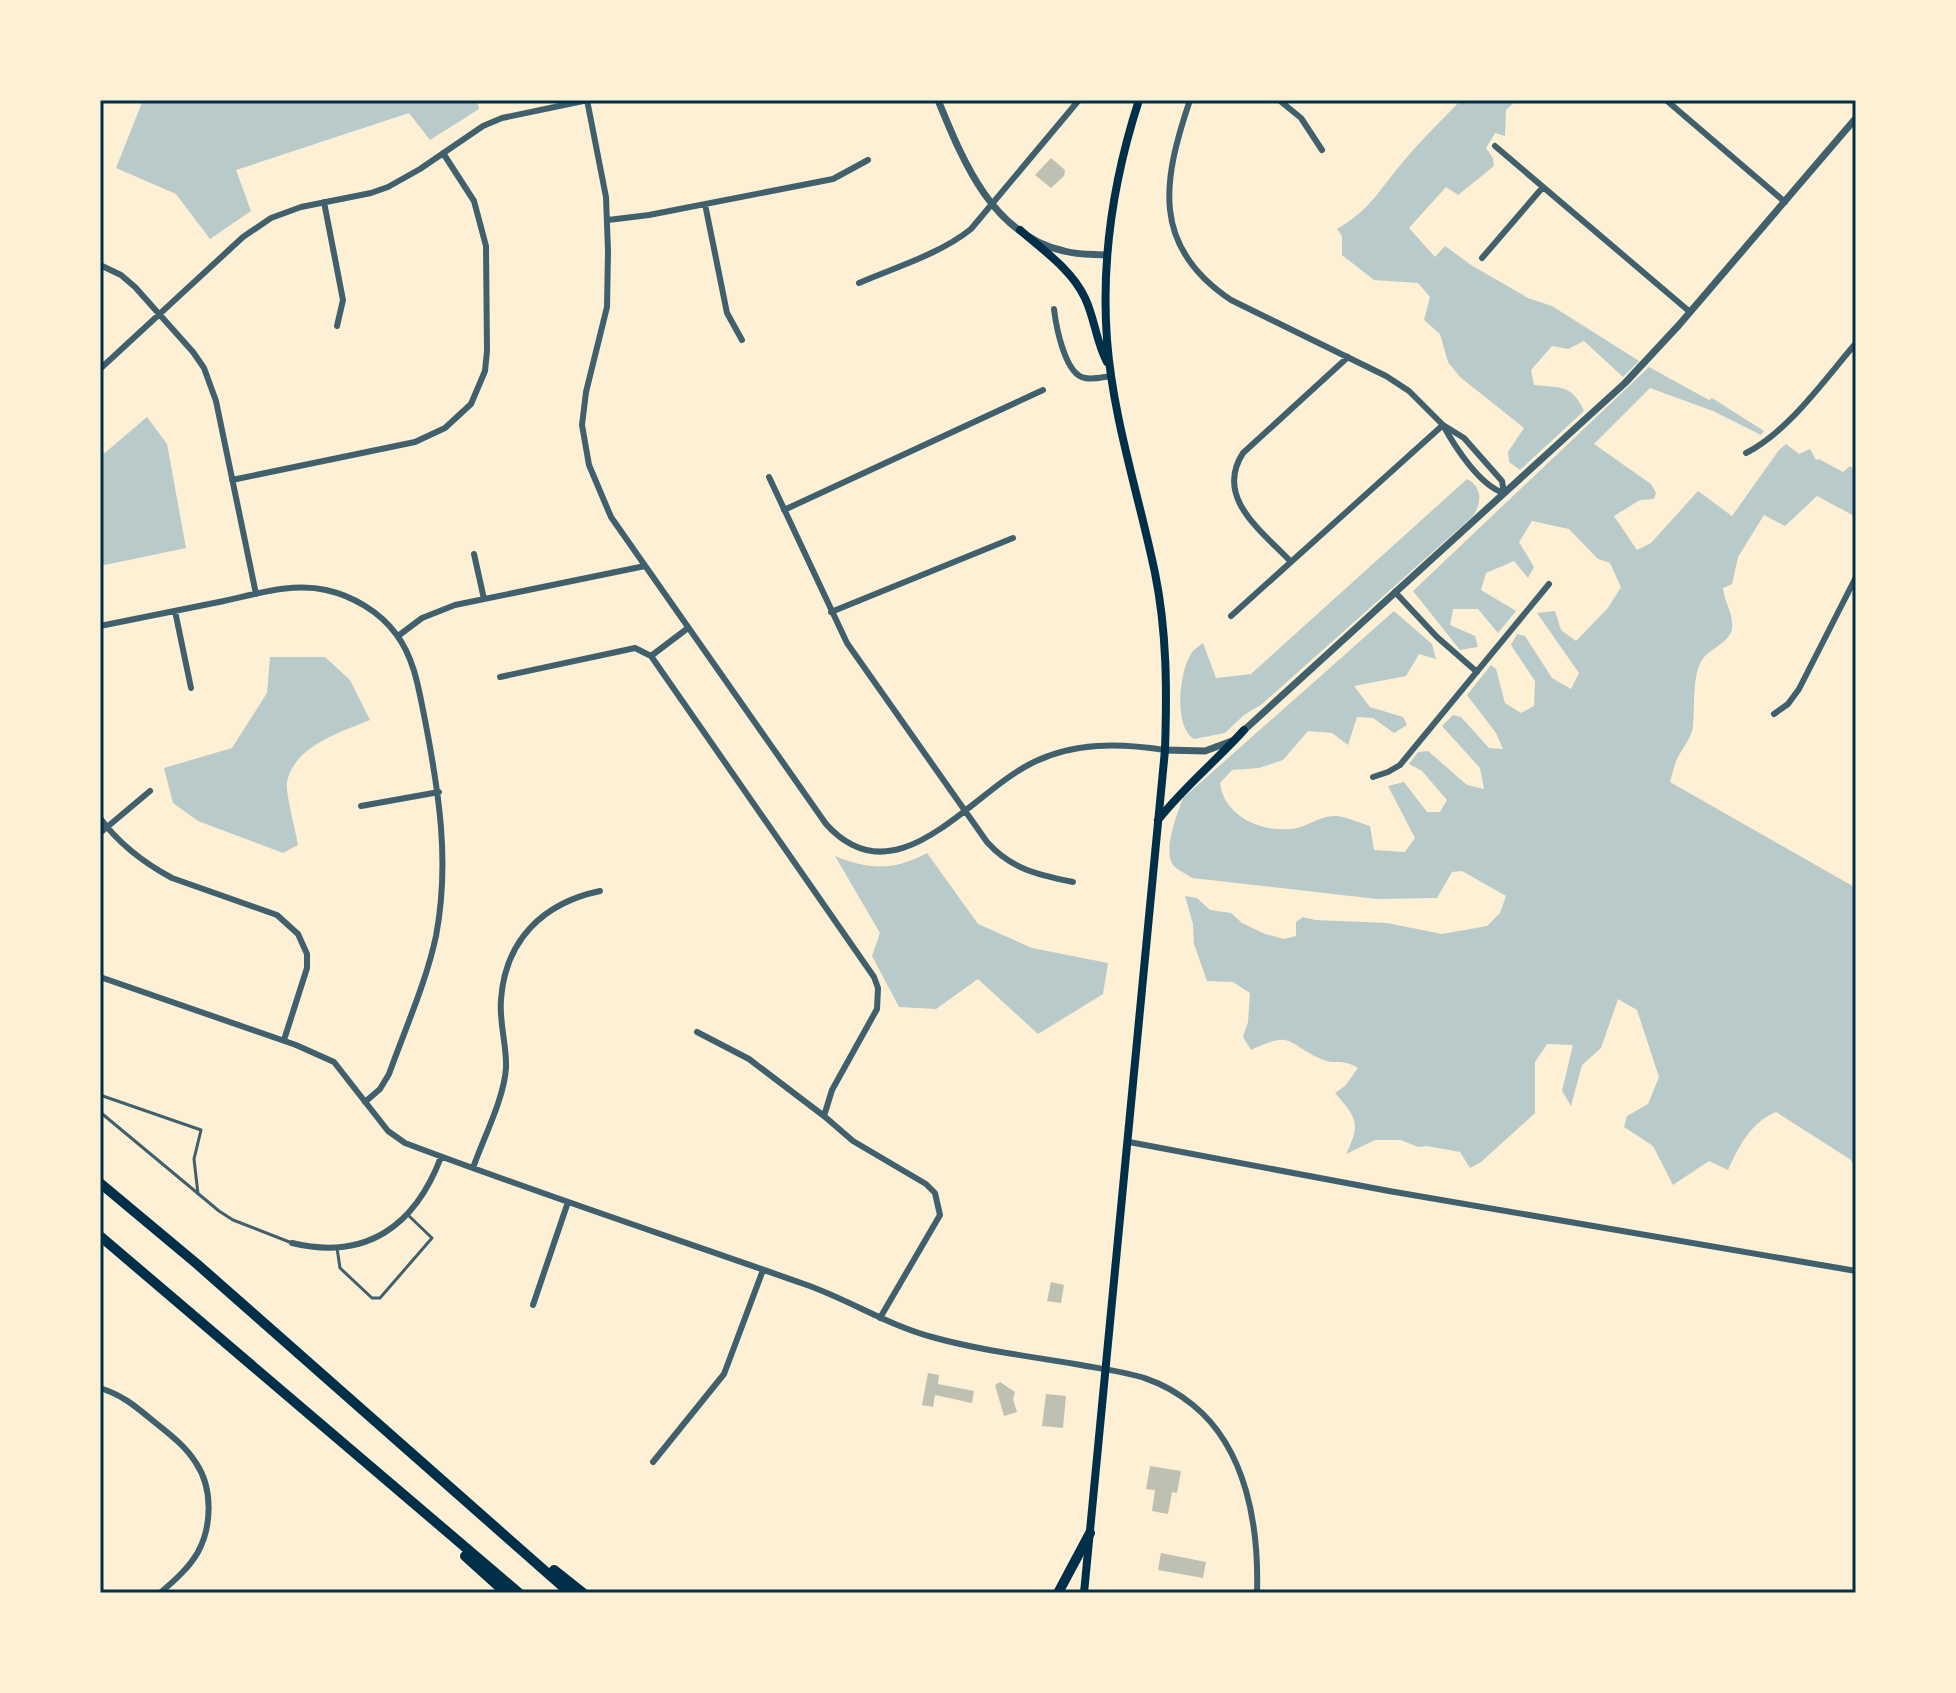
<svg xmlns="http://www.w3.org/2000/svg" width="1956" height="1693" font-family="'IBM Plex Sans',sans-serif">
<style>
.green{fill:#b9caca}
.building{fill:#bec0b2}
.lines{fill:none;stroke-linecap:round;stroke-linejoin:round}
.service{stroke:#3f606c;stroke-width:3}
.minor{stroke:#3f606c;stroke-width:6}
.tertiary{stroke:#3f606c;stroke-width:7}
.secondary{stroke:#003049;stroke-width:8}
.motorway{stroke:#003049;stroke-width:10}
.neatline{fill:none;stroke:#003049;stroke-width:3}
</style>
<rect width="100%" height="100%" fill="#fdf0d5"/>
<!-- green -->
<path class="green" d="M143 100H477L479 109 430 140 409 113 236 170 251 211 210 239 176 194 116 168Z
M1461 100H1517L1506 110 1505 136 1495 133 1486 148 1493 158 1494 166 1458 195 1446 187 1409 228 1435 257 1445 246 1471 265 1528 298 1552 306 1639 361 1623 377 1584 341 1568 349 1552 346 1531 370 1534 385C1560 388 1572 384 1584 411L1520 470 1509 462 1508 452 1524 428 1460 377 1448 362 1440 334 1424 320 1430 297 1418 283 1374 280 1342 255V236L1337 229C1367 211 1373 199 1394 173 1414 147 1438 124 1461 100Z
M1649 367 1709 400 1712 398 1764 431 1761 435 1713 411 1650 388 1594 444 1651 484 1656 493 1654 499 1640 500 1614 516 1637 550 1651 543 1698 491 1732 516 1779 450 1786 444 1799 454 1810 449 1816 460 1819 459 1843 472 1850 466 1856 471V517L1817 496 1785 526 1764 515 1738 557 1732 584 1723 588C1724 602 1734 614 1732 629 1729 643 1709 649 1702 660 1692 675 1695 708 1693 726 1692 738 1682 748 1677 759 1674 766 1672 775 1670 782L1856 888V1171L1851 1160 1776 1112C1751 1122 1739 1146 1728 1170L1709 1161 1673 1185 1653 1146 1624 1127 1627 1116 1648 1104 1659 1077 1637 1010 1618 999 1601 1048 1582 1065 1571 1106 1562 1091 1573 1045 1547 1044 1535 1062V1113L1481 1162 1470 1168 1460 1152 1427 1146 1418 1147 1401 1140H1375L1346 1154C1361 1123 1357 1118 1335 1093L1345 1086 1358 1068C1340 1057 1335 1066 1321 1059 1285 1043 1294 1030 1251 1050L1243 1037 1248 1022 1250 993 1233 982 1207 981 1194 944 1193 924 1185 896 1197 898 1210 910 1231 913 1242 923 1265 934 1284 939 1296 936V922L1303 917 1315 920 1387 923 1442 934 1487 926 1500 913 1506 896 1462 871 1452 872 1437 898 1377 899 1192 878C1187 874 1179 871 1175 867 1161 854 1177 814 1183 798L1394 611 1432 644 1436 659 1419 654 1406 676 1354 686 1370 707 1403 717 1407 725 1394 733 1373 718 1357 717 1348 745 1332 733 1308 731 1283 760 1259 768 1232 770 1220 783C1224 816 1260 832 1291 829 1305 828 1318 817 1333 816 1344 815 1359 823 1370 826L1374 850 1405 852 1415 838 1388 786 1404 782 1427 812H1440L1447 800 1422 771 1409 764 1418 752 1428 751 1467 785 1484 789 1480 768 1442 726 1453 715 1461 717 1489 748 1503 749 1496 733 1467 695 1491 665 1496 669 1505 703 1521 713 1534 706 1535 681 1511 645 1517 634 1525 636 1552 678 1571 689 1579 673 1537 613 1555 611 1561 630 1576 641 1608 608 1621 587 1610 563 1598 559 1569 529 1532 521 1519 542 1534 567 1528 578 1514 561 1486 573 1481 590 1516 611 1498 633 1478 609H1453L1450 625 1475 636 1478 647 1460 650 1413 591Z
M147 417 167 444 186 548 100 566V457Z
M1467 479C1483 487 1482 504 1472 517L1262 704 1244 715 1225 733 1194 739C1173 727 1179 669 1193 651 1196 648 1200 645 1203 643L1216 678 1251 674Z
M270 657H325L350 680 370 720C341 732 294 746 287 782 285 792 296 832 298 845L283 853 198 821 173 803 164 768 232 748 267 693Z
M927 853 978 924 1032 948 1108 963 1103 994 1038 1034 978 979 936 1009 899 1007 872 956 880 933 835 856C869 870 894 871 927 853Z"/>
<!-- building -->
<path class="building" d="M1051 158 1065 170 1064 176 1051 188 1035 175Z
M1051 1282 1064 1285 1061 1303 1047 1301Z
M928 1373 939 1375 938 1384 974 1391 972 1403 935 1395 933 1407 922 1405Z
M1000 1382 1015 1392 1013 1399 1017 1412 1004 1416 995 1385Z
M1046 1394 1066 1396 1063 1428 1042 1426Z
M1150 1466 1181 1471 1177 1493 1172 1492 1168 1514 1152 1511 1155 1490 1146 1489Z
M1161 1553 1206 1562 1203 1578 1158 1570Z"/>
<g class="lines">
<!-- service -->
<path class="service" d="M100 1095 201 1130 194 1159 198 1194
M100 1112 219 1211 233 1220 292 1243
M337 1248 340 1268 372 1298H380L432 1238 408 1215"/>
<!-- minor -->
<path class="minor" d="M587 100 606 197 608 251 607 307 586 392 582 425 589 465 611 517 826 824C896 902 969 794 1032 763 1074 742 1119 743 1165 750
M1190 100C1163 180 1150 246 1231 300L1386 376 1409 391 1443 425 1464 438 1502 481 1504 493C1480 486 1455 447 1443 425
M1279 100 1301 118 1322 150
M1666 100 1785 202
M1495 146 1690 312
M324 202 343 300 337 326
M705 204 727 313 742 340
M608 220 649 215 833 179 868 160
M1482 258 1543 187
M100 265 121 275 135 287 193 352 204 368 216 401 256 594
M859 283C896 267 940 254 971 229L1079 100
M1054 309C1056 326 1065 375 1085 378 1093 380 1103 377 1111 376
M100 369 243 237 271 218 301 207 371 193 388 187 420 169 483 126 502 118 588 100
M1746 453C1789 431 1825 379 1856 343
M769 477 847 643 987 842C1011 869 1038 875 1073 882
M232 480 415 442 445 428 471 404 485 371 487 351 486 246 474 201 443 153
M784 510 1043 390
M474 554 484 599
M1291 562C1262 531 1214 498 1243 453L1348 357
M1395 592 1437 637 1477 672
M175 611 191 688
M831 612 1013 538
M1231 616 1443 425
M100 626C140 618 179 610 219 602 253 595 291 582 326 590 353 596 380 612 396 634 415 659 419 691 425 720 439 793 450 862 436 936 426 983 405 1029 389 1074L380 1089 365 1102
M398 636 422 618 455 605 645 566
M651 656 874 977 878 988 877 1009 832 1090 824 1116 853 1141 926 1184 935 1193 940 1215 880 1318
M500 677 635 648 651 656 688 628
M1774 714 1788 704 1799 689 1856 577
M1373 777 1388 772 1400 765 1549 584
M361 806 439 792
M100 818C119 844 144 863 172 878L277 915 298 934 307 954V968L284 1040
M100 833 150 791
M100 977 296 1045 334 1062 388 1131 405 1143C537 1193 671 1237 804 1284 848 1299 887 1325 932 1337 978 1350 1028 1356 1075 1364 1123 1373 1153 1373 1193 1405 1247 1449 1259 1527 1257 1593
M697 1032 749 1059 824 1116
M1129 1142 1389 1191 1856 1271
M473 1168C483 1139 504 1099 506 1068 507 1046 499 1023 501 1000 505 940 543 903 600 891
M292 1243C366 1261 415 1226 441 1157
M533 1305 568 1202
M100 1388C125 1396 137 1408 157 1424 172 1436 186 1447 196 1463 213 1488 212 1526 198 1552 189 1568 174 1581 160 1593
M653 1462 724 1374 763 1270"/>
<!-- tertiary -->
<path class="tertiary" d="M938 100C963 161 992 235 1064 251 1078 255 1093 254 1107 255
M1241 733 1625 383 1679 325 1856 118
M1165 750 1205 751 1232 741"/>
<!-- secondary -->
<path class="secondary" d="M1020 230C1043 250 1072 270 1085 298 1095 319 1096 342 1107 362
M1158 820C1184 787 1216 761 1244 730
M1084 1593 1165 750C1167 690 1167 632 1155 573 1139 496 1113 419 1107 340 1101 259 1114 177 1139 100"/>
<!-- motorway -->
<path class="motorway" d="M100 1183 197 1264 570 1593
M100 1236 519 1593
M465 1556 506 1593
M554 1570 583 1593
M1058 1593 1090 1533"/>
</g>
<!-- border -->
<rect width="1956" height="1693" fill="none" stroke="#fdf0d5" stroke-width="204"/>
<rect x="102" y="102" width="1752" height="1489" class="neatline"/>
</svg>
